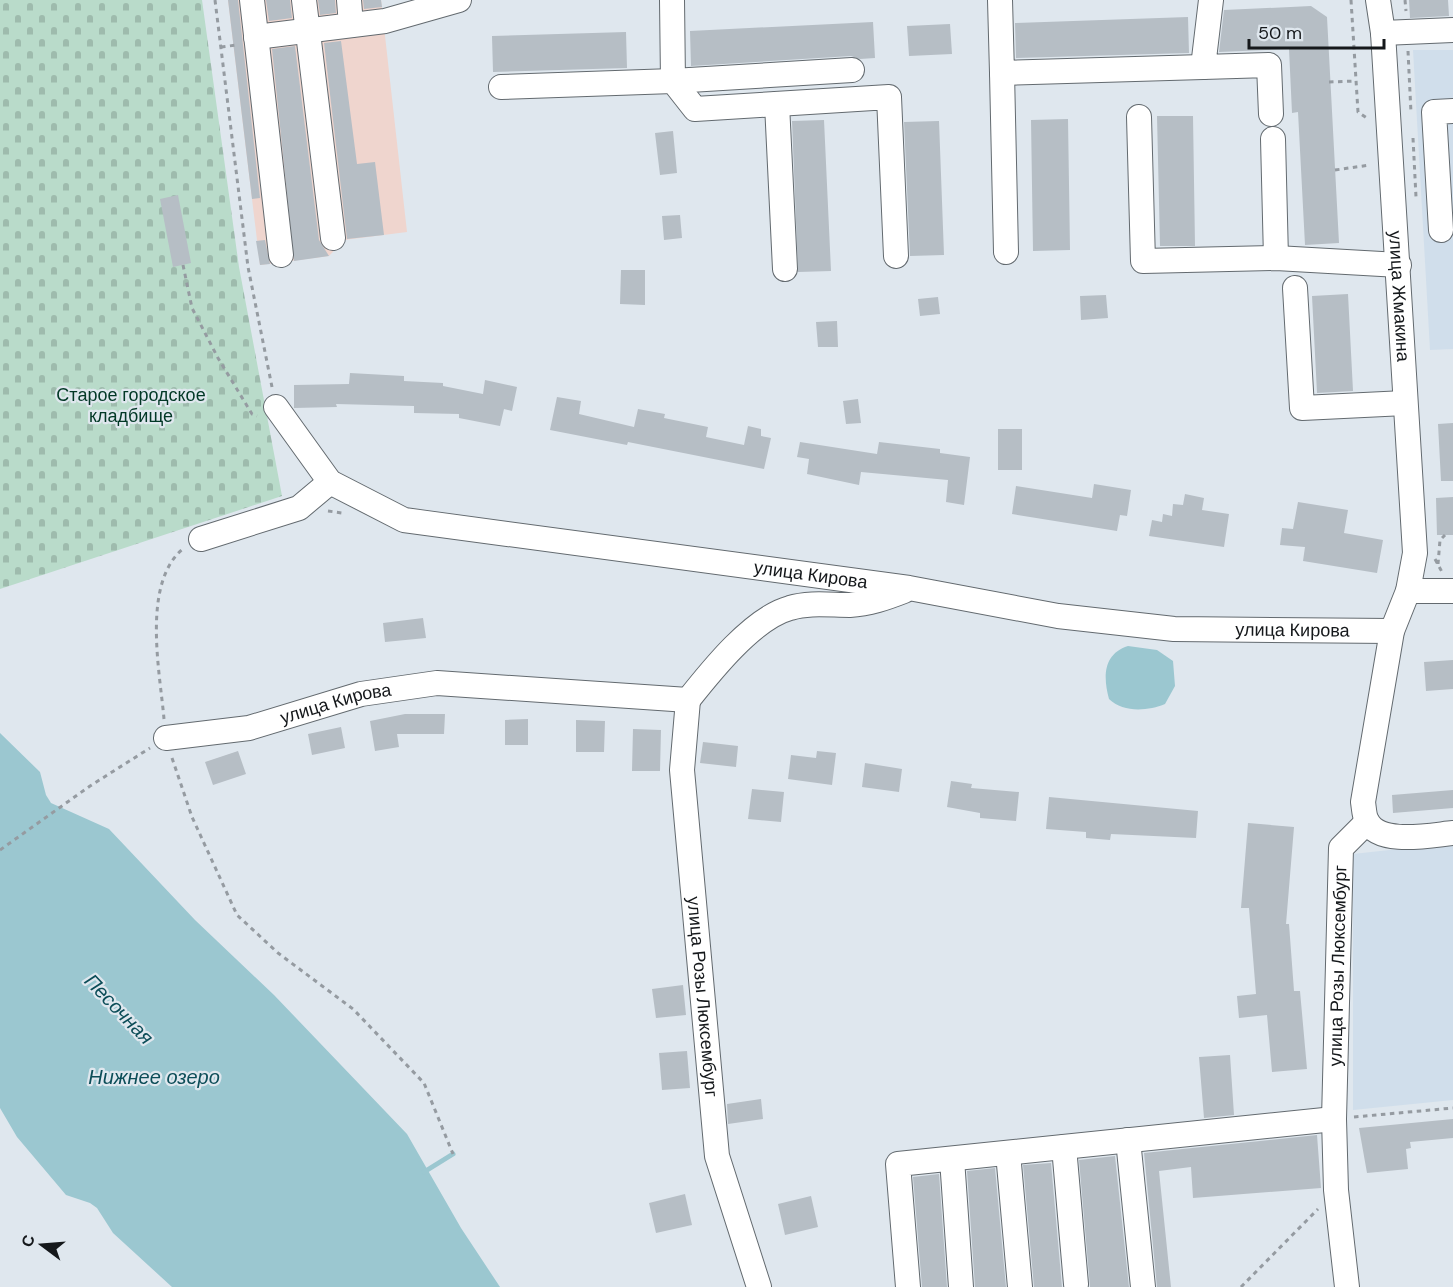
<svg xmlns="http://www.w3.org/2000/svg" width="1453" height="1287" font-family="'DM Sans',sans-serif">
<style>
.built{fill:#d0deeb}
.industrial{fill:#efd5ce}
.cemetery{fill:url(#cemetery-stones)}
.water{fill:#9bc7d0}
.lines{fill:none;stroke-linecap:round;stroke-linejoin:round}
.stream{stroke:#9bc7d0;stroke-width:5}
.building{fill:#b6bec5}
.minor-casing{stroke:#636a6f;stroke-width:26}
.path{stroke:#959ba1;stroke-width:3;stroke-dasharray:4.5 4.5;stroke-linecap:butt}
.minor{stroke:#fff;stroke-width:24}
.labels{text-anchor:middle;stroke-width:4.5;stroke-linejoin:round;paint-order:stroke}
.street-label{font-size:18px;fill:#15181b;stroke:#dfe7ee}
.park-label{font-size:18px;fill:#023826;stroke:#dfe7ee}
.water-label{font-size:20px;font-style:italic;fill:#0c4d58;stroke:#dfe7ee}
</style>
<defs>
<pattern id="cemetery-stones" width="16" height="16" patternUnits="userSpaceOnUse" patternTransform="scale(1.5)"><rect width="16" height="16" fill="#b9dbca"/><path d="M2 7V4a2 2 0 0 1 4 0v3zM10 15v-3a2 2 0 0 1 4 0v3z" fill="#9ebbad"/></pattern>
</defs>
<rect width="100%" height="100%" fill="#dfe7ee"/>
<!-- built -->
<path class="built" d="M1413 50H1453V349L1430 350Z
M1453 843V1100L1353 1110V854Z"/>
<!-- industrial -->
<path class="industrial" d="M228 0H381L407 232 344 240 329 256 260 265Z"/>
<!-- cemetery -->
<path class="cemetery" d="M0 0H202L239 267 282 496 0 589Z"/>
<!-- water -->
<path class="water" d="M1128 646 1157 650 1173 661 1175 686 1165 704C1148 711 1123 713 1109 699 1103 677 1103 654 1128 646Z
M0 733 40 772 46 795 51 803 109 829 195 920 274 995 407 1134 461 1228 500 1287H172L113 1233 97 1208 90 1203 66 1195 17 1137 0 1108Z"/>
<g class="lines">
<!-- stream -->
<path class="stream" d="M424 1172 453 1154"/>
</g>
<!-- building -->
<path class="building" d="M228 0H238L260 198 252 199Z
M266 0H290L292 18 269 21Z
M318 0H335L336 13 320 15Z
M363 0H381L382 7 364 9Z
M1409 0H1448L1449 16 1410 18Z
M1311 6 1327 17 1339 243 1305 245 1298 112 1292 113 1289 49 1219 52 1224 10Z
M1188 17 1189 53 1016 58 1015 23Z
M873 22 875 58 860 59 851 56 691 66 690 31Z
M950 24 952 54 909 56 907 26Z
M626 32 627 68 493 72 492 36Z
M341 41 357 164 375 162 384 235 347 239 324 43Z
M295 46 319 240 329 256 294 261 272 49Z
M1157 116H1193L1195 246H1160Z
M1068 119 1070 250 1033 251 1031 120Z
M824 120 831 271 798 272 792 121Z
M939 121 944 255 910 256 904 122Z
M673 131 677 173 660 175 655 133Z
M178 195 191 263 173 267 160 199Z
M680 215 682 238 664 240 662 216Z
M265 240 270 264 260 265 256 241Z
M621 270H645V305L620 304Z
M1348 294 1353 391 1317 393 1312 296Z
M1106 295 1108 318 1081 320 1080 296Z
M938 297 940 314 920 316 918 299Z
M837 321 838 347H818L816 322Z
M350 373 404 376V381L443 383V386L483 394 485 380 517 387 512 411 504 409 500 426 459 418V414L414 413V406L336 404 337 407 294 408V385L349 384Z
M557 397 581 401 579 414 634 427 638 409 665 414 664 418 708 427 706 437 744 445 748 426 761 429V436L771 438 764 469 628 442 627 445 550 430Z
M858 399 861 423 846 424 843 401Z
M1453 423V481H1441L1438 424Z
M998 429H1022V470H998Z
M800 442 877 454 879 442 940 449V453L970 457 964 505 946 502 948 480 861 472 859 485 807 474 809 459 797 457Z
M1094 484 1131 490 1127 516 1120 515 1117 531 1012 514 1016 486 1092 498Z
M1185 494 1204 498 1202 510 1229 514 1224 547 1149 536 1152 520 1162 522 1163 514 1172 516 1173 504 1183 505Z
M1453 497V535H1437L1436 498Z
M1298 502 1348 510 1344 533 1383 540 1377 573 1303 561 1305 547 1280 545 1282 528 1293 529Z
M423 618 426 638 385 642 383 623Z
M1453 660V689L1426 691 1424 662Z
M405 714H445L444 734H397L399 747 375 751 370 721Z
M528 719V745H505V720Z
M576 720 605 721 604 752H576Z
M341 727 345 748 312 755 308 734Z
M633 729 661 730 660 771H632Z
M703 742 738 746 736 767 700 763Z
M238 751 246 774 213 785 205 762Z
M817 751 836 753 832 785 788 779 791 755 816 758Z
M865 763 902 769 899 792 862 787Z
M951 781 972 784 971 788 1019 792 1016 821 980 818V813L947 807Z
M752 789 784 792 781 822 748 819Z
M1453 790V808L1393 813 1392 795Z
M1049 797 1198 811 1196 838 1111 834 1110 840 1086 838V832L1046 829Z
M1248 823 1294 827 1286 924H1289L1294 991H1300L1307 1069 1272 1072 1267 1015 1239 1018 1237 996 1256 994 1249 908H1241Z
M683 985 686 1015 656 1018 652 989Z
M687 1051 690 1088 662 1090 659 1053Z
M1230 1055 1234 1115 1204 1118 1199 1057Z
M761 1099 763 1119 728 1124 727 1104Z
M1453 1119V1138L1410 1142 1411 1148 1406 1149 1408 1169 1367 1173 1359 1128Z
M1317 1135 1321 1188 1193 1198 1191 1167 1159 1171 1171 1287H1157L1144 1153Z
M1115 1156 1129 1287H1090L1079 1160Z
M1051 1163 1062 1287H1034L1023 1165Z
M995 1168 1006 1287H975L967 1171Z
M939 1174 947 1287H922L913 1177Z
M685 1194 692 1225 656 1233 649 1203Z
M811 1196 818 1227 785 1235 778 1204Z"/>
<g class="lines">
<!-- minor casing -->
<g class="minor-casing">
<g id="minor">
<path d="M252 0 281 255"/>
<path d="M304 0 333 238"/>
<path d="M349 0 351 25"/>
<path d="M672 0 673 81 852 70"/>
<path d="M1000 0 1002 73 1203 67"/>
<path d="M1211 0 1203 67 1269 65 1271 114"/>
<path id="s1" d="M1378 0 1383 33 1415 553 1408 591 1392 631 1363 802C1364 808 1364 816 1367 821 1379 846 1431 835 1453 833"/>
<path d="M1383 33 1453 30"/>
<path d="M256 37 385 21 459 0"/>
<path d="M1002 73 1006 252"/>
<path d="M501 87 673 81 695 109 889 97 896 256"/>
<path d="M777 104 785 269"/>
<path d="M1139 117 1143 261 1276 258 1399 265"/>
<path d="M1273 139 1276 258"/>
<path d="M1441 230 1434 112 1453 111"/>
<path d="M1295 288 1302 408 1405 403"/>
<path id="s2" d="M276 407 330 482 404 520 909 588 1058 616 1174 629 1392 631"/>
<path d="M201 539 299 508 330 482"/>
<path d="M1408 591H1453"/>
<path id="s3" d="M688 700 682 770 717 1156 759 1287"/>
<path d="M688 700C711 671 753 618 790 608 809 602 830 605 850 605 869 604 886 598 904 591"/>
<path id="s4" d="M166 738 249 728 361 694 437 683 688 700"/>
<path d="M1128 1140 1143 1287"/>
<path d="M1064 1147 1076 1284"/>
<path d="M1008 1153 1020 1287"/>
<path d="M952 1159 961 1287"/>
<path d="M908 1287 898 1164 1334 1119"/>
<path id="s5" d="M1347 1287 1336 1190 1334 1119 1341 848 1367 822"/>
</g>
</g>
<!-- path -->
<path class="path" d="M215 0 248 267 272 387
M1351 0 1358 112 1367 118
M1405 0 1406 11
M221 47 237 45
M1408 51 1411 113
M1329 82 1356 81
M1413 138 1416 197
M1335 170 1370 165
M183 265 192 308 218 358 252 414 257 416
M328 511 342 513
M1435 559 1442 572
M1438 564 1440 540 1445 535
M164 719C160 672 141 582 184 548
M172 758 192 817 237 915 278 953 353 1009 424 1083 453 1154
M0 850 90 786 150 748
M1354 1117 1453 1108
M1241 1287 1318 1209"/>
<!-- minor -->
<use href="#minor" class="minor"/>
</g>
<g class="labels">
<!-- street labels -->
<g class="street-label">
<text dy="6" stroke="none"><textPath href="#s1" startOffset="297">улица Жмакина</textPath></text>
<text dy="6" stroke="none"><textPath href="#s2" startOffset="586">улица Кирова</textPath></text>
<text dy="6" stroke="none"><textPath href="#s2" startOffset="1072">улица Кирова</textPath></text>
<text dy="6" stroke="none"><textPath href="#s4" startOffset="174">улица Кирова</textPath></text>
<text dy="6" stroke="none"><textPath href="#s5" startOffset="322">улица Розы Люксембург</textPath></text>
<text dy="6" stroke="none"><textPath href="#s3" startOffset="298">улица Розы Люксембург</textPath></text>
</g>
<!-- park labels -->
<g class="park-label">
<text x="131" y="401">Старое городское<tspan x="131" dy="21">кладбище</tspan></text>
</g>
<!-- water labels -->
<g class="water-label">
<text transform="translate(119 1009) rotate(46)" y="7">Песочная</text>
<text x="154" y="1084">Нижнее озеро</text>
</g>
</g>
<!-- north arrow -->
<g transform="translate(42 1245) rotate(286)" stroke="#dfe7ee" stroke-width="4.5" paint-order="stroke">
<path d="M0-4.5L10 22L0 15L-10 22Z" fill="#15181b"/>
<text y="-9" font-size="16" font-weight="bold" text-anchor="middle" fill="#15181b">С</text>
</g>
<!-- scale -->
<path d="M1249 39v9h135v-9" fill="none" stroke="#15181b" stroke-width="3"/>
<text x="1258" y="39" font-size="18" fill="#15181b" stroke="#dfe7ee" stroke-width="4.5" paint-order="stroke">50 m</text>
</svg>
